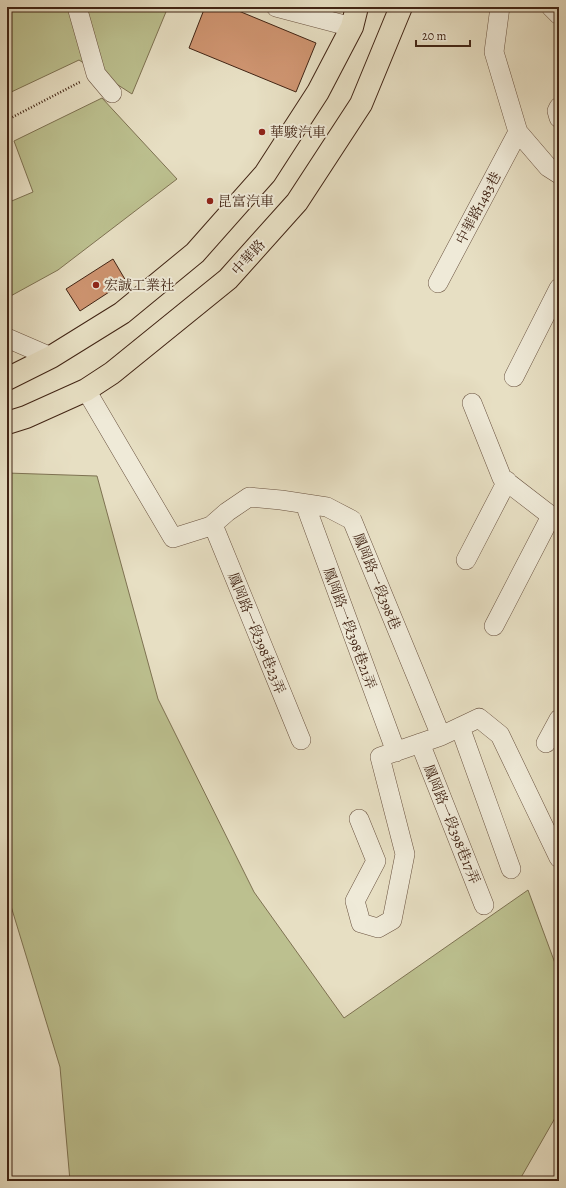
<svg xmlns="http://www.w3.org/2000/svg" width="566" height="1188" font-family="Alegreya,'Noto Serif TC',serif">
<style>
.green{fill:#bcc08f;stroke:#7e7252}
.building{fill:#ce9470;stroke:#412414}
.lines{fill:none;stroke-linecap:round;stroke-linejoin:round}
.minor-casing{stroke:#6a5340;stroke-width:20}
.major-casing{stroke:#412414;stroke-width:24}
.path{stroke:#412414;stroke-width:2.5;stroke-dasharray:1 2;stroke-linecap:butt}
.minor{stroke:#efead8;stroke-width:19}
.major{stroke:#e7dfc3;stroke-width:22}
.poi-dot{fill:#8f2418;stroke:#efead8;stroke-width:1.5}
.labels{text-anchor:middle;stroke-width:4;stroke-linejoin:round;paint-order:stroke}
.poi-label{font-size:14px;fill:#412414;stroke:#efead8;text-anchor:start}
.street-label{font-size:14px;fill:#412414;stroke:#efead8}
</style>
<rect width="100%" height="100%" fill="#e7dfc3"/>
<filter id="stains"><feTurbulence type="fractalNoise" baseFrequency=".005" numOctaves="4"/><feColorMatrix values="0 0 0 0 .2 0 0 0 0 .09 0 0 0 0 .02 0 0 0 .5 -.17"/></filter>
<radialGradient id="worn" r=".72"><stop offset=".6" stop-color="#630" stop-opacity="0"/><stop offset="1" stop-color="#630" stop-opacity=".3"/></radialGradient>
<!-- green -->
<path class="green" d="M7 7H168L132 94 79 60 7 94Z
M102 98 177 179 58 270 7 298V203L33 192 14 141Z
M7 473 97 476 158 699 254 892 344 1018 528 890 559 974V1111L519 1181H70L60 1067 7 893Z"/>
<!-- building -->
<path class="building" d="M205 7H229L316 43 296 92 189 48Z
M113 259 126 281 80 311 66 289Z"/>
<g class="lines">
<!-- minor casing -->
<g class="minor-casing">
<path id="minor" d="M77 7 96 74 112 93
M276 7 352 27
M500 7 494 52 518 132 548 167 559 174
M551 7 559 15
M559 107 557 111 559 118
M438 283 518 132
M7 338 51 357
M514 377 559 288
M86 390 173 538 211 526 227 512 249 497 281 500 327 507 352 520 441 736
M472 403 502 478 559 522
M305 504 396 752
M211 526 216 532 301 740
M466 560 507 481
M494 626 551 516
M460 727 511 869
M420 743 484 905
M546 743 559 719
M359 819 376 861 355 901 361 923 378 928 392 920 405 854 380 757 441 736 479 718 500 735 559 858"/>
</g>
<!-- major casing -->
<g class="major-casing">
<path id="major" d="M7 379 51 357 122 313 195 253 265 174 318 92 352 27 357 7
M7 423 26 417 86 390 112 373 228 279 297 202 361 104 401 7"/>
</g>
<!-- path -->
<path class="path" d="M7 120 80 82"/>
<!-- minor -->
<use href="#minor" class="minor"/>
<!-- major -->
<use href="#major" class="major"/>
</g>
<!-- markers -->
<g class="poi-dot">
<circle cx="262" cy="132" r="4"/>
<circle cx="210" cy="201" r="4"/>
<circle cx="96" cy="285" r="4"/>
</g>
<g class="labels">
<!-- poi labels -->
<g class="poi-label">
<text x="270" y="137">華駿汽車</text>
<text x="218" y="206">昆富汽車</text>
<text x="104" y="290">宏誠工業社</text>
</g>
<!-- street labels -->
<g class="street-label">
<text transform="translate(478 208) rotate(-62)" y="5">中華路1483巷</text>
<text transform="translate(248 257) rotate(-48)" y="5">中華路</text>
<text transform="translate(377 581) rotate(68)" y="5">鳳岡路一段398巷</text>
<text transform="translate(350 628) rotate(70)" y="5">鳳岡路一段398巷21弄</text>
<text transform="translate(257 633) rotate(68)" y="5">鳳岡路一段398巷23弄</text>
<text transform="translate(452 824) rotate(68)" y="5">鳳岡路一段398巷17弄</text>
</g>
</g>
<!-- margin -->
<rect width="566" height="1188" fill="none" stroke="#e7dfc3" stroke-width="24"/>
<rect x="8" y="8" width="550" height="1172" fill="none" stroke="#412414" stroke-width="2"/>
<rect x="12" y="12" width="542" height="1164" fill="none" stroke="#412414"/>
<!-- scale -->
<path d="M416 40v6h54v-6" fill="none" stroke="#412414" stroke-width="2"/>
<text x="422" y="40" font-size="12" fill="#412414" stroke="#efead8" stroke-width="3" paint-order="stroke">20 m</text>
<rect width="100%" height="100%" filter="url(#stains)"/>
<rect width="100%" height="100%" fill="url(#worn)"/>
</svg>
